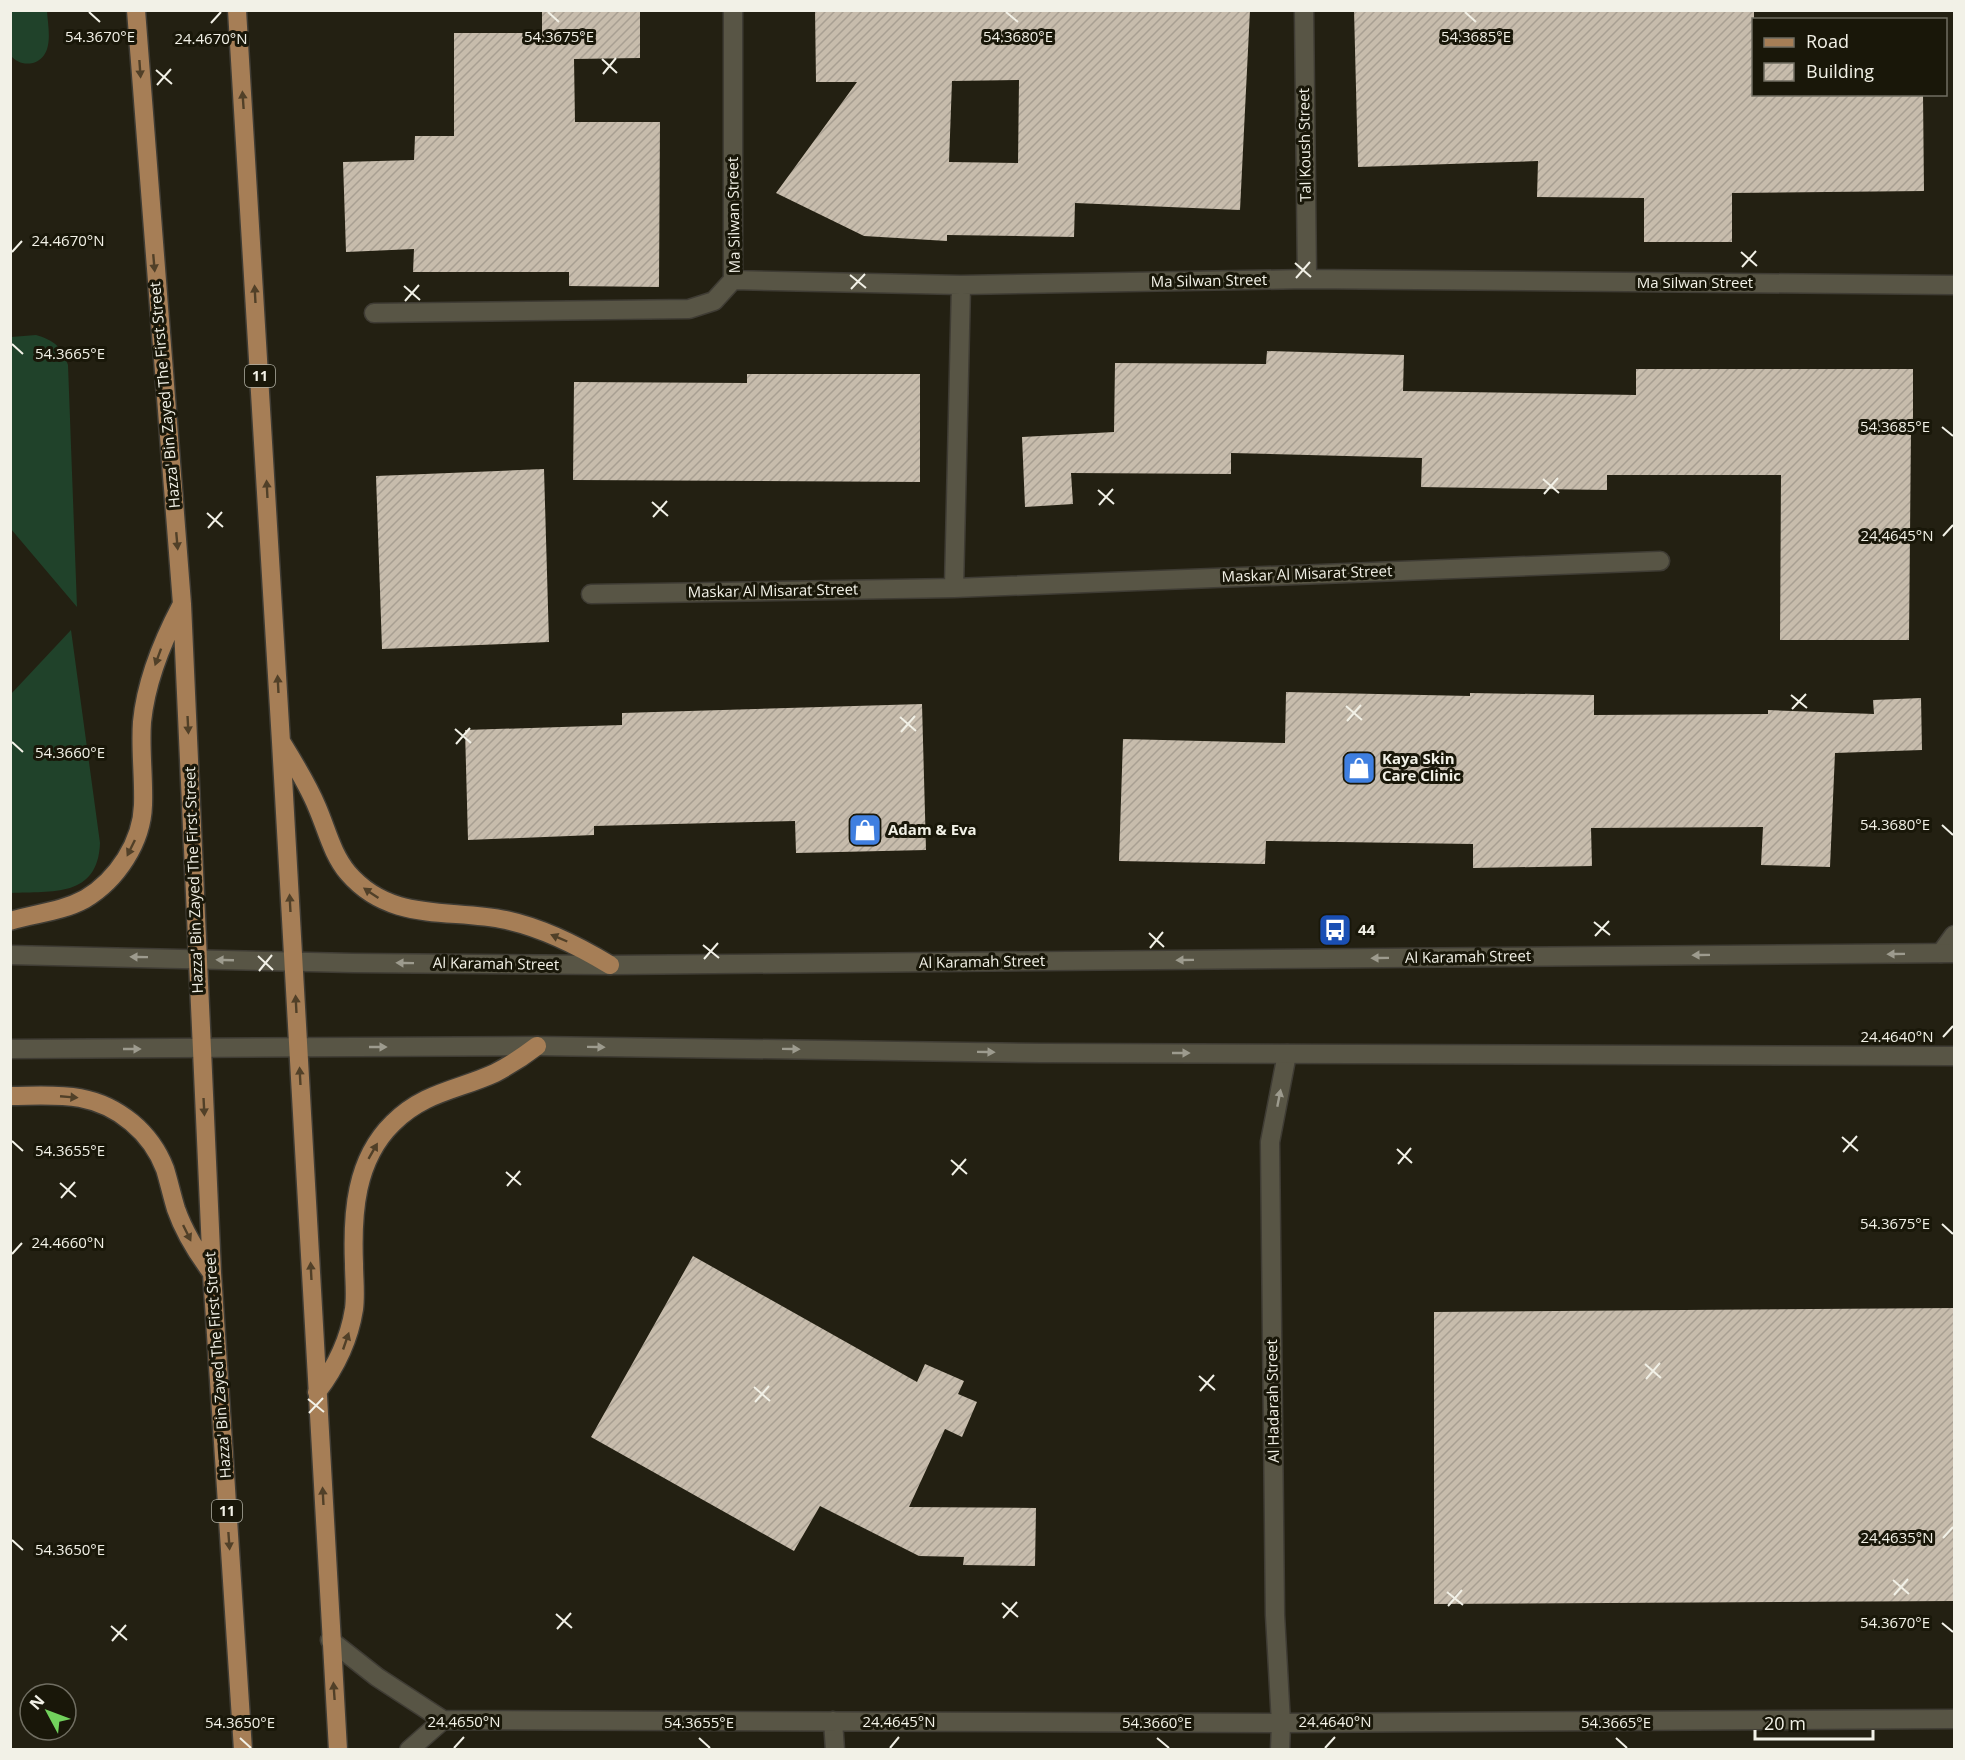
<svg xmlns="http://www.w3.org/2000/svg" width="1965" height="1760" font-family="'Open Sans',sans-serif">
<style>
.garden{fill:#20422a}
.building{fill:url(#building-hatch);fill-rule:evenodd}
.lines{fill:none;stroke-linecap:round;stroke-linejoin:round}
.street-casing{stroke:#3f3c34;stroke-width:21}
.secondary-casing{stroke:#3f3c34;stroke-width:21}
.primary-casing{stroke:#3f3c34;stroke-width:21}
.street{stroke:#585545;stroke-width:18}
.secondary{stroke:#585545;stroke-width:18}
.primary{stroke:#a67e56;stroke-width:18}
.oneway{fill:#514028}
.oneway2{fill:#9d9b8e}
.ticks{fill:none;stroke:#f2f1e7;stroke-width:2}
.labels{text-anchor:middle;stroke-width:6;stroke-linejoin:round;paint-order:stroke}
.shield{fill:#191709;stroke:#b1b0a4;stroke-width:1.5}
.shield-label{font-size:14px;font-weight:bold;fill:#f2f1e7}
.street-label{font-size:15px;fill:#f2f1e7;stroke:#191709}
.poi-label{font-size:15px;font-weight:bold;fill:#f2f1e7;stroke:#191709;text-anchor:start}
.ticks-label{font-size:15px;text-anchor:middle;fill:#f2f1e7;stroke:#191709;stroke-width:6;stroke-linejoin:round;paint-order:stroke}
</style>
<defs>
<pattern id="building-hatch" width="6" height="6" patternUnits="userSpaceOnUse" patternTransform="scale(1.5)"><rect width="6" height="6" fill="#c7bcac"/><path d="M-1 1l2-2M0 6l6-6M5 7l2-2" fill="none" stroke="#a89f92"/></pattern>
</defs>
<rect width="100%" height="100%" fill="#232012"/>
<!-- garden -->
<path class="garden" d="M10 11H47C48 28 55 56 33 63 23 65 17 62 11 56Z
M36 335C54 340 63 348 68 365L77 607 11 529V337Z
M71 630 100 843C98 898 52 891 11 893V694Z"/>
<!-- building -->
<path class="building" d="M542 10H640V58L574 59 575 122H660L659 287 569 286V272H413L414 249 346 252 343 162 414 160 415 136H454V33H542Z
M815 10H1250L1240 210 1075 203 1074 237 947 235V241L864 236 776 193 857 82H816ZM1019 80 1018 163 949 162 952 81Z
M1354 10H1754V94H1923L1924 191 1732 193V242H1644V198L1537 197 1538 161 1358 167Z
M1267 351 1404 355 1403 391 1636 395V369H1913V429H1911L1909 640H1780L1781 475H1607V490L1421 487 1422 458 1231 453V474L1071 473 1073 504 1025 507 1022 437 1114 432 1115 363 1266 364Z
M747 374H920V482L573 480 574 382 747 383Z
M544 469 549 642 382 649 376 476Z
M1286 692 1470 696V693L1594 695V715L1768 714V710L1874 714 1873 700 1921 698 1922 750 1835 753 1830 867 1761 865 1763 827 1591 828 1592 866 1473 868V844L1266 841 1265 864 1119 861 1123 739 1285 743Z
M922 704 926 850 796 853 795 821 594 826V835L468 840 465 730 622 725V713Z
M693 1256 917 1382 925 1364 964 1381 958 1394 977 1402 962 1437 945 1429 909 1507 1036 1508 1035 1566 963 1565 964 1557 919 1556 820 1506 794 1551 591 1437Z
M1954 1308V1601L1434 1604V1312Z"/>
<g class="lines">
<!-- street casing -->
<g class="street-casing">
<path id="street" d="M733 10V280
M1304 10 1307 279
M733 280 961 285 1307 279 1954 285
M374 313 689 309 714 301 733 280
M954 588 961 285
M591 594 954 588 1660 561
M1941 953 1954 935
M330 1640 377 1677 443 1720 1281 1723 1954 1719
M833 1721 835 1750
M409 1750 443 1720
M1280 1750 1281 1723 1275 1615 1270 1142 1287 1054"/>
</g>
<!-- secondary casing -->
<g class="secondary-casing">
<path id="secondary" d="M10 955 353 963 610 965 1954 953
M10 1049 537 1046 1042 1053 1954 1056"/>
</g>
<!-- primary casing -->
<g class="primary-casing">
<path id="primary" d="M136 10 182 604 212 1273 243 1750
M237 10 281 742 338 1750
M282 743C295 764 308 785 317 807 327 830 332 854 348 873 391 923 449 908 506 920 543 928 577 945 610 965
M10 921C36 913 61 912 85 899 117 880 142 842 143 805 144 777 140 750 142 722 146 681 162 642 181 606
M10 1096C33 1096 57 1094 80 1098 118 1105 151 1132 165 1169 169 1182 172 1196 176 1209 184 1232 197 1253 212 1273
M317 1392C336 1367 349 1341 354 1309 356 1294 354 1279 354 1264 352 1214 355 1160 393 1123 424 1092 458 1090 495 1073 510 1065 524 1056 537 1046"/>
</g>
<!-- street -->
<use href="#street" class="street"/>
<!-- secondary -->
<use href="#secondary" class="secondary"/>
<!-- primary -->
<use href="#primary" class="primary"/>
</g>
<!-- one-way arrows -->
<defs><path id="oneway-solid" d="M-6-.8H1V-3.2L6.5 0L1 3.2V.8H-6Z" transform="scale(1.5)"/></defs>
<g class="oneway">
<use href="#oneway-solid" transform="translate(140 69) rotate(86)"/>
<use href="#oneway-solid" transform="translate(243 100) rotate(-94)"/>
<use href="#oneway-solid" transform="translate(154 263) rotate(85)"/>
<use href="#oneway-solid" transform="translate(255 294) rotate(-93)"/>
<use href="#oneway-solid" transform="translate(267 489) rotate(-93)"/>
<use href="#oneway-solid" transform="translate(177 541) rotate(85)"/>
<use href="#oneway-solid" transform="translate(158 657) rotate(110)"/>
<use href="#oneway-solid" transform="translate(278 684) rotate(-93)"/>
<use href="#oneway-solid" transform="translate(188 725) rotate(87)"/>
<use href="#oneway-solid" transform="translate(131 848) rotate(116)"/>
<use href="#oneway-solid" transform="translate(371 893) rotate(-146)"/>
<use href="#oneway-solid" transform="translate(290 903) rotate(-93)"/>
<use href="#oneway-solid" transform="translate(559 938) rotate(-157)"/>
<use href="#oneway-solid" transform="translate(296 1004) rotate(-93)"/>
<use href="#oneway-solid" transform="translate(300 1076) rotate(-93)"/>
<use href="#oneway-solid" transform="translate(69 1097) rotate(5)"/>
<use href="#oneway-solid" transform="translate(204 1107) rotate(87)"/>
<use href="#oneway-solid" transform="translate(373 1151) rotate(-60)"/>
<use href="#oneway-solid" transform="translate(187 1233) rotate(64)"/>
<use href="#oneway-solid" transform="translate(311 1271) rotate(-93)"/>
<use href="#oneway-solid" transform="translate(346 1341) rotate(-71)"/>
<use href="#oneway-solid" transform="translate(323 1496) rotate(-93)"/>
<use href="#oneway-solid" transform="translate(229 1541) rotate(86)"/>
<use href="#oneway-solid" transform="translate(334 1691) rotate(-94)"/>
</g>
<g class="oneway2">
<use href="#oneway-solid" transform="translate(1896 954) rotate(179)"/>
<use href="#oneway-solid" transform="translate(1701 955) rotate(179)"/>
<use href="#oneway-solid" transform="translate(139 957) rotate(-179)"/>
<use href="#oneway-solid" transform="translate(1380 958) rotate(179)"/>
<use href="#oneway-solid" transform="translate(225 960) rotate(-178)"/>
<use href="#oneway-solid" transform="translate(1185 960) rotate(179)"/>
<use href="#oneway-solid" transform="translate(405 963) rotate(-179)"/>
<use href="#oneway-solid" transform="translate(378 1047)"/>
<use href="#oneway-solid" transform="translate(596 1047) rotate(1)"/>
<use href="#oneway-solid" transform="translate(132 1049)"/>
<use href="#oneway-solid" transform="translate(791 1049) rotate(1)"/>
<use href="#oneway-solid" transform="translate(986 1052) rotate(1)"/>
<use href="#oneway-solid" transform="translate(1181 1053)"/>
<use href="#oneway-solid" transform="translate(1279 1098) rotate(-79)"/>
</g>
<!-- ticks -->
<path class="ticks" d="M89 12 100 22M548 12 559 22M1006 12 1018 22M1465 12 1476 22M211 23 221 12M602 59 617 73M156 70 172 84M603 74 616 58M157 85 171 69M12 252 22 241M1741 252 1757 266M1295 263 1311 277M1742 267 1756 251M850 275 866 288M1296 278 1310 262M404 286 420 300M851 289 865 274M405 301 419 285M12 344 23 354M1942 427 1953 436M1543 479 1559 493M1098 490 1114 504M1544 494 1558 478M652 502 668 516M1099 505 1113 489M207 513 223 527M653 517 667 501M208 528 222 512M1943 536 1953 525M1791 695 1807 708M1346 706 1362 720M1792 709 1806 694M900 717 916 731M1347 721 1361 705M455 729 471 743M901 732 915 716M12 742 23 752M456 744 470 728M1942 825 1953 835M1594 922 1610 935M1149 933 1164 947M1595 936 1609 921M703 945 719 958M1150 948 1163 932M258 956 273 970M704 959 718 943M259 971 272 955M1943 1037 1953 1026M1842 1137 1858 1151M12 1141 23 1151M1397 1149 1412 1163M1843 1152 1857 1136M951 1160 967 1174M1398 1164 1411 1148M506 1172 521 1185M952 1175 966 1159M60 1183 76 1197M507 1186 520 1171M61 1198 75 1182M1942 1224 1953 1234M12 1254 22 1243M1645 1364 1661 1378M1199 1376 1215 1390M1646 1379 1660 1363M754 1387 770 1401M1200 1391 1214 1375M308 1399 324 1412M755 1402 769 1386M309 1413 323 1398M1943 1538 1953 1527M12 1540 23 1550M1893 1580 1909 1594M1447 1592 1463 1605M1894 1595 1908 1579M1002 1603 1018 1617M1448 1606 1462 1590M556 1614 572 1628M1003 1618 1017 1602M1942 1623 1953 1632M111 1626 127 1640M557 1629 571 1613M112 1641 126 1625M240 1738 251 1748M699 1738 710 1748M1157 1738 1169 1748M1616 1738 1627 1748M454 1748 464 1737M890 1748 899 1737M1325 1748 1335 1737"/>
<!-- icons -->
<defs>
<g id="shop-square" transform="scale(1.725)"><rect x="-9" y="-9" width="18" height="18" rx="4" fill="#3f7fe0" stroke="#191709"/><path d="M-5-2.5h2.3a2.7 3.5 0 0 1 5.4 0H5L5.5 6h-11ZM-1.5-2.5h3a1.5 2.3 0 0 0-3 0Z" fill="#fff"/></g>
<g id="bus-square" transform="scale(1.725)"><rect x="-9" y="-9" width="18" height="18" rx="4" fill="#1a4fb4" stroke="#191709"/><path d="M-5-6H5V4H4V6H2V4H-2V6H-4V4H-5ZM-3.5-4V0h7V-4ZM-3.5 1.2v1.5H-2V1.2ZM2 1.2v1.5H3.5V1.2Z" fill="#fff"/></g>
</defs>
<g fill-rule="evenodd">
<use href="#shop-square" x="1359" y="768"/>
<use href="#shop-square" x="865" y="830"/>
<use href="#bus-square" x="1335" y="930"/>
</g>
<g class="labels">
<!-- shield labels -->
<g class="shield">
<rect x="245" y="365" width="30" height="22" rx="4.5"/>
<rect x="212" y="1500" width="30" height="22" rx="4.5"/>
</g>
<g class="shield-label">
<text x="260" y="381">11</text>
<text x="227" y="1516">11</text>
</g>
<!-- street labels -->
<g class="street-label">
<text transform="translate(1305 145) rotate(-91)" y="5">Tal Koush Street</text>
<text transform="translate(734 215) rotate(-91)" y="5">Ma Silwan Street</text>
<text transform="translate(1209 281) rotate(-1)" y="5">Ma Silwan Street</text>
<text x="1695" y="288">Ma Silwan Street</text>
<text transform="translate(165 395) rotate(-95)" y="5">Hazza' Bin Zayed The First Street</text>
<text transform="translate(1307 574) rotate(-2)" y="5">Maskar Al Misarat Street</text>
<text transform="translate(773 591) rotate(-1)" y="5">Maskar Al Misarat Street</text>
<text transform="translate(194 880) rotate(-92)" y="5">Hazza' Bin Zayed The First Street</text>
<text transform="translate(1468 957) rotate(-1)" y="5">Al Karamah Street</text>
<text transform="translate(982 962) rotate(-1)" y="5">Al Karamah Street</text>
<text transform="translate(496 964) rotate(1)" y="5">Al Karamah Street</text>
<text transform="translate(218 1365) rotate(-94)" y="5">Hazza' Bin Zayed The First Street</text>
<text transform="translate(1273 1401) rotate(-91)" y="5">Al Hadarah Street</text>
</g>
<!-- poi labels -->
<g class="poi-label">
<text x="1382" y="764">Kaya Skin<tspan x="1382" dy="17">Care Clinic</tspan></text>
<text x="888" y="835">Adam &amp; Eva</text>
<text x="1358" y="935">44</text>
</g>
</g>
<g class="ticks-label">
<text x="100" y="42">54.3670°E</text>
<text x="559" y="42">54.3675°E</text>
<text x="1018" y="42">54.3680°E</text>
<text x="1476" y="42">54.3685°E</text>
<text x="211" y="44">24.4670°N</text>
<text x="68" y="246">24.4670°N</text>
<text x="70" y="359">54.3665°E</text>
<text x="1895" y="432">54.3685°E</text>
<text x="1897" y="541">24.4645°N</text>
<text x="70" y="758">54.3660°E</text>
<text x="1895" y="830">54.3680°E</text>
<text x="1897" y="1042">24.4640°N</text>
<text x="70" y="1156">54.3655°E</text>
<text x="1895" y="1229">54.3675°E</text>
<text x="68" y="1248">24.4660°N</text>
<text x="1897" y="1543">24.4635°N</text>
<text x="70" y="1555">54.3650°E</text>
<text x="1895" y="1628">54.3670°E</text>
<text x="464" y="1727">24.4650°N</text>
<text x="899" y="1727">24.4645°N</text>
<text x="1335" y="1727">24.4640°N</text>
<text x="240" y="1728">54.3650°E</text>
<text x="699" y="1728">54.3655°E</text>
<text x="1157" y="1728">54.3660°E</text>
<text x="1616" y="1728">54.3665°E</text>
</g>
<!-- border -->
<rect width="1965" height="1760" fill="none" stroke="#f2f1e7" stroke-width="24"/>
<!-- legend -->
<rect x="1752" y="18" width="195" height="78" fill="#191709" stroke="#706e62" stroke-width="1.5"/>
<rect x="1764" y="38" width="30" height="9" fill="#a67e56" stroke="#706e62" stroke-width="1.5"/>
<text x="1806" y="48" font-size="18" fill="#f2f1e7">Road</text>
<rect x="1764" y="63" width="30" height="18" fill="url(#building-hatch)" stroke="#706e62" stroke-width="1.5"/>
<text x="1806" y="78" font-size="18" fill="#f2f1e7">Building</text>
<!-- north arrow -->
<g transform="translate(48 1712) rotate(311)"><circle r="28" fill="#191709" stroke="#706e62" stroke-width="1.5"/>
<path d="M0-4.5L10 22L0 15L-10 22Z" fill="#72d25d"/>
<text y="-9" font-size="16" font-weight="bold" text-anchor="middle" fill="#f2f1e7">N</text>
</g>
<!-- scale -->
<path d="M1755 1730v9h118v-9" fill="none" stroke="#f2f1e7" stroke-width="3"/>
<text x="1764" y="1730" font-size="18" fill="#f2f1e7" stroke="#191709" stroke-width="4.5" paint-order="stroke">20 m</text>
</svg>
